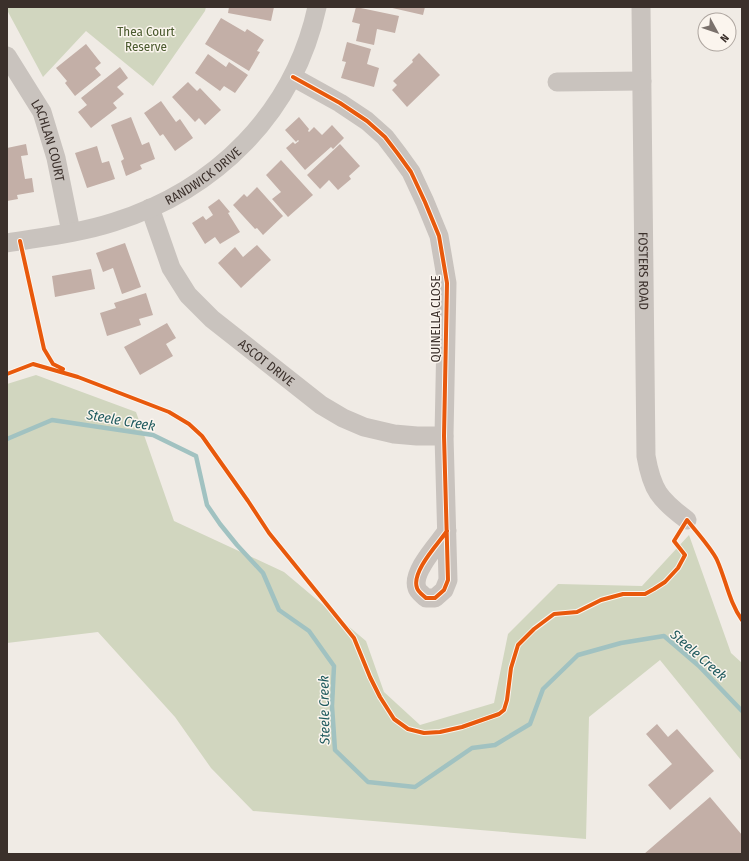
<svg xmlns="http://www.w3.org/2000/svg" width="749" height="861" font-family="'Fira Sans Condensed',sans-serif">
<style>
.green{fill:#d1d6bf}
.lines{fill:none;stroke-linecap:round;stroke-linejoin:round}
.stream{stroke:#a1c2c1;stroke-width:4.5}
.building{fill:#c3afa7}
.minor{stroke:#c9c3be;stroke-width:19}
.cycleway-casing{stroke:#fbf5ee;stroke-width:6}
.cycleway{stroke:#e8590c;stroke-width:4}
.labels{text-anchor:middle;stroke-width:3;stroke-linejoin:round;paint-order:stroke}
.park-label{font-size:13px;fill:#4a5a2e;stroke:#fbf5ee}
.street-label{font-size:13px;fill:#3b302b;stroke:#fbf5ee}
.water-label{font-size:14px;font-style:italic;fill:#1f5a5e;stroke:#fbf5ee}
</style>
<rect width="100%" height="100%" fill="#f0ebe5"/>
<!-- green -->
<path class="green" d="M7 7H206L205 11 153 86 86 31 43 77 7 10Z
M36 375 136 412 174 521 284 572 366 641 384 692 420 725 494 703 508 634 558 584 642 586 689 535 731 653 742 663V763L741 760 660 660 589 717 586 839 253 811 211 768 175 717 98 632 7 643V384Z"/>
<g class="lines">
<!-- stream -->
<path class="stream" d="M7 439 52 420 153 435 196 456 207 505 220 524 237 545 263 573 279 610 309 631 334 666 332 706 335 750 368 782 415 787 472 748 495 745 530 724 543 689 578 655 621 643 664 636 699 666 742 711"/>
</g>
<!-- building -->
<path class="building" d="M229 7H274L271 21 228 13Z
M356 7 399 16 395 33 377 29 374 45 356 41 360 24 352 22Z
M388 7H425L423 15Z
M221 18 245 32 247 29 264 40 257 51 260 52 249 71 205 44Z
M347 42 371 49 367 64 379 68 374 87 341 78 346 62 342 61Z
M86 44 101 63 95 68 101 75 75 96 65 83 67 81 56 68Z
M419 53 440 75 407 107 392 90 397 85 393 81 413 62 412 60Z
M208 54 226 67 229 62 248 75 235 93 224 86 220 91 195 73Z
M120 67 128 78 117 87 124 94 113 103 117 108 91 128 78 112 87 105 81 98Z
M188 82 197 91 200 88 221 110 205 125 199 118 195 122 172 97Z
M161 101 176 122 180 119 193 138 175 151 163 134 160 136 144 113Z
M131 117 142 145 149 142 155 159 140 165 142 169 126 176 121 161 124 159 111 125Z
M299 117 309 129 308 131 309 132 314 127 322 135 332 125 344 138 333 149 331 147 305 170 286 148 293 142 295 144 299 141 298 140 296 142 285 130Z
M26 144 28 155 21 156 25 179 32 178 34 192 17 195 18 199 7 201V148Z
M340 144 360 166 349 176 351 179 338 190 329 180 320 189 307 175Z
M97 146 102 163 109 161 115 179 87 188 75 153Z
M281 160 313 195 288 217 272 199 281 192 266 175Z
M257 187 283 216 263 235 257 228 255 229 233 205 244 194 247 197Z
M219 199 230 212 228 213 240 232 220 244 215 237 205 244 192 223 203 216 206 220 213 215 208 207Z
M125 243 141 287 122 294 113 268 103 272 96 253Z
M257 245 271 260 241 288 218 263 235 247 243 257Z
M91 269 95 289 55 297 52 276Z
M146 293 153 315 139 319 141 325 107 336 100 313 116 308 114 303Z
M167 323 176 338 166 344 173 356 140 375 124 347Z
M657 724 668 737 677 729 714 771 670 810 648 785 672 764 646 734Z
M710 797 742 835V854H644Z"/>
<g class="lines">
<!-- minor -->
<g class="minor">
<path id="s1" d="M641 7 646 456C652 490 659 499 687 520"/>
<path id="s2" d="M7 56 42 112 56 158 71 232"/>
<path d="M293 77 340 103 367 121 385 137 398 154 411 172 425 202 439 236 447 283 444 436 448 580 444 590 435 598H426C423 595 418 592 417 588 411 572 438 544 447 531"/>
<path d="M557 82 642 81"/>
<path id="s3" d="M150 208 171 268 188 295 212 319 321 405 343 418 364 427 394 434 417 436H444"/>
<path id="s4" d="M7 243C43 237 80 233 114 222 216 190 294 113 317 7"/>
</g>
<!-- cycleway casing -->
<g class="cycleway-casing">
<path id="cycleway" d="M293 77 340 103 367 121 385 137 398 154 411 172 425 202 439 236 447 283 444 436 448 580 444 590 435 598H426C423 595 418 592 417 588 411 572 438 544 447 531
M20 241 44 349 53 364 63 369
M7 374 33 364 78 377 169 412 189 424 202 436 248 501 269 533 354 638 370 677 380 697 394 719 408 729 424 733 440 732 462 727 499 714 504 710 507 700 511 668 518 645 534 629 554 614 577 612 601 600 623 594H645L654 589 665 582 678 568 685 555 674 541 687 520C695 530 712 549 717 560 726 580 729 602 742 620"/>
</g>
<!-- cycleway -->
<use href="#cycleway" class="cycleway"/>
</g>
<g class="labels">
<!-- park labels -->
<g class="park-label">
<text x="146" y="36">Thea Court<tspan x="146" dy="15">Reserve</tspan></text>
</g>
<!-- street labels -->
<g class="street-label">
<text dy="5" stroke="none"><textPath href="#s2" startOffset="95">LACHLAN COURT</textPath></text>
<text dy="5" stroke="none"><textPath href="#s4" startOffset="210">RANDWICK DRIVE</textPath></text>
<text dy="5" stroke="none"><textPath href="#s1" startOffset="264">FOSTERS ROAD</textPath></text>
<text transform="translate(435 319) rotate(-90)" y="5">QUINELLA CLOSE</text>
<text dy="5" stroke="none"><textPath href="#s3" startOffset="199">ASCOT DRIVE</textPath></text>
</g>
<!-- water labels -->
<g class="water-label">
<text transform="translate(121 420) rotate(10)" y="5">Steele Creek</text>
<text transform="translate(699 655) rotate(41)" y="5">Steele Creek</text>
<text transform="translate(324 710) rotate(-91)" y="5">Steele Creek</text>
</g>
</g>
<!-- border -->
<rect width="749" height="861" fill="none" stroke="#3b302b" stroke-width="16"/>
<!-- north arrow -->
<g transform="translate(717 32) rotate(130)"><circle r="19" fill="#fbf5ee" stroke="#aea6a0"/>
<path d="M0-3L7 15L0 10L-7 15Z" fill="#7a716c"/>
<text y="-6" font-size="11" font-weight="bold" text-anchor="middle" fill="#3b302b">N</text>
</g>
</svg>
